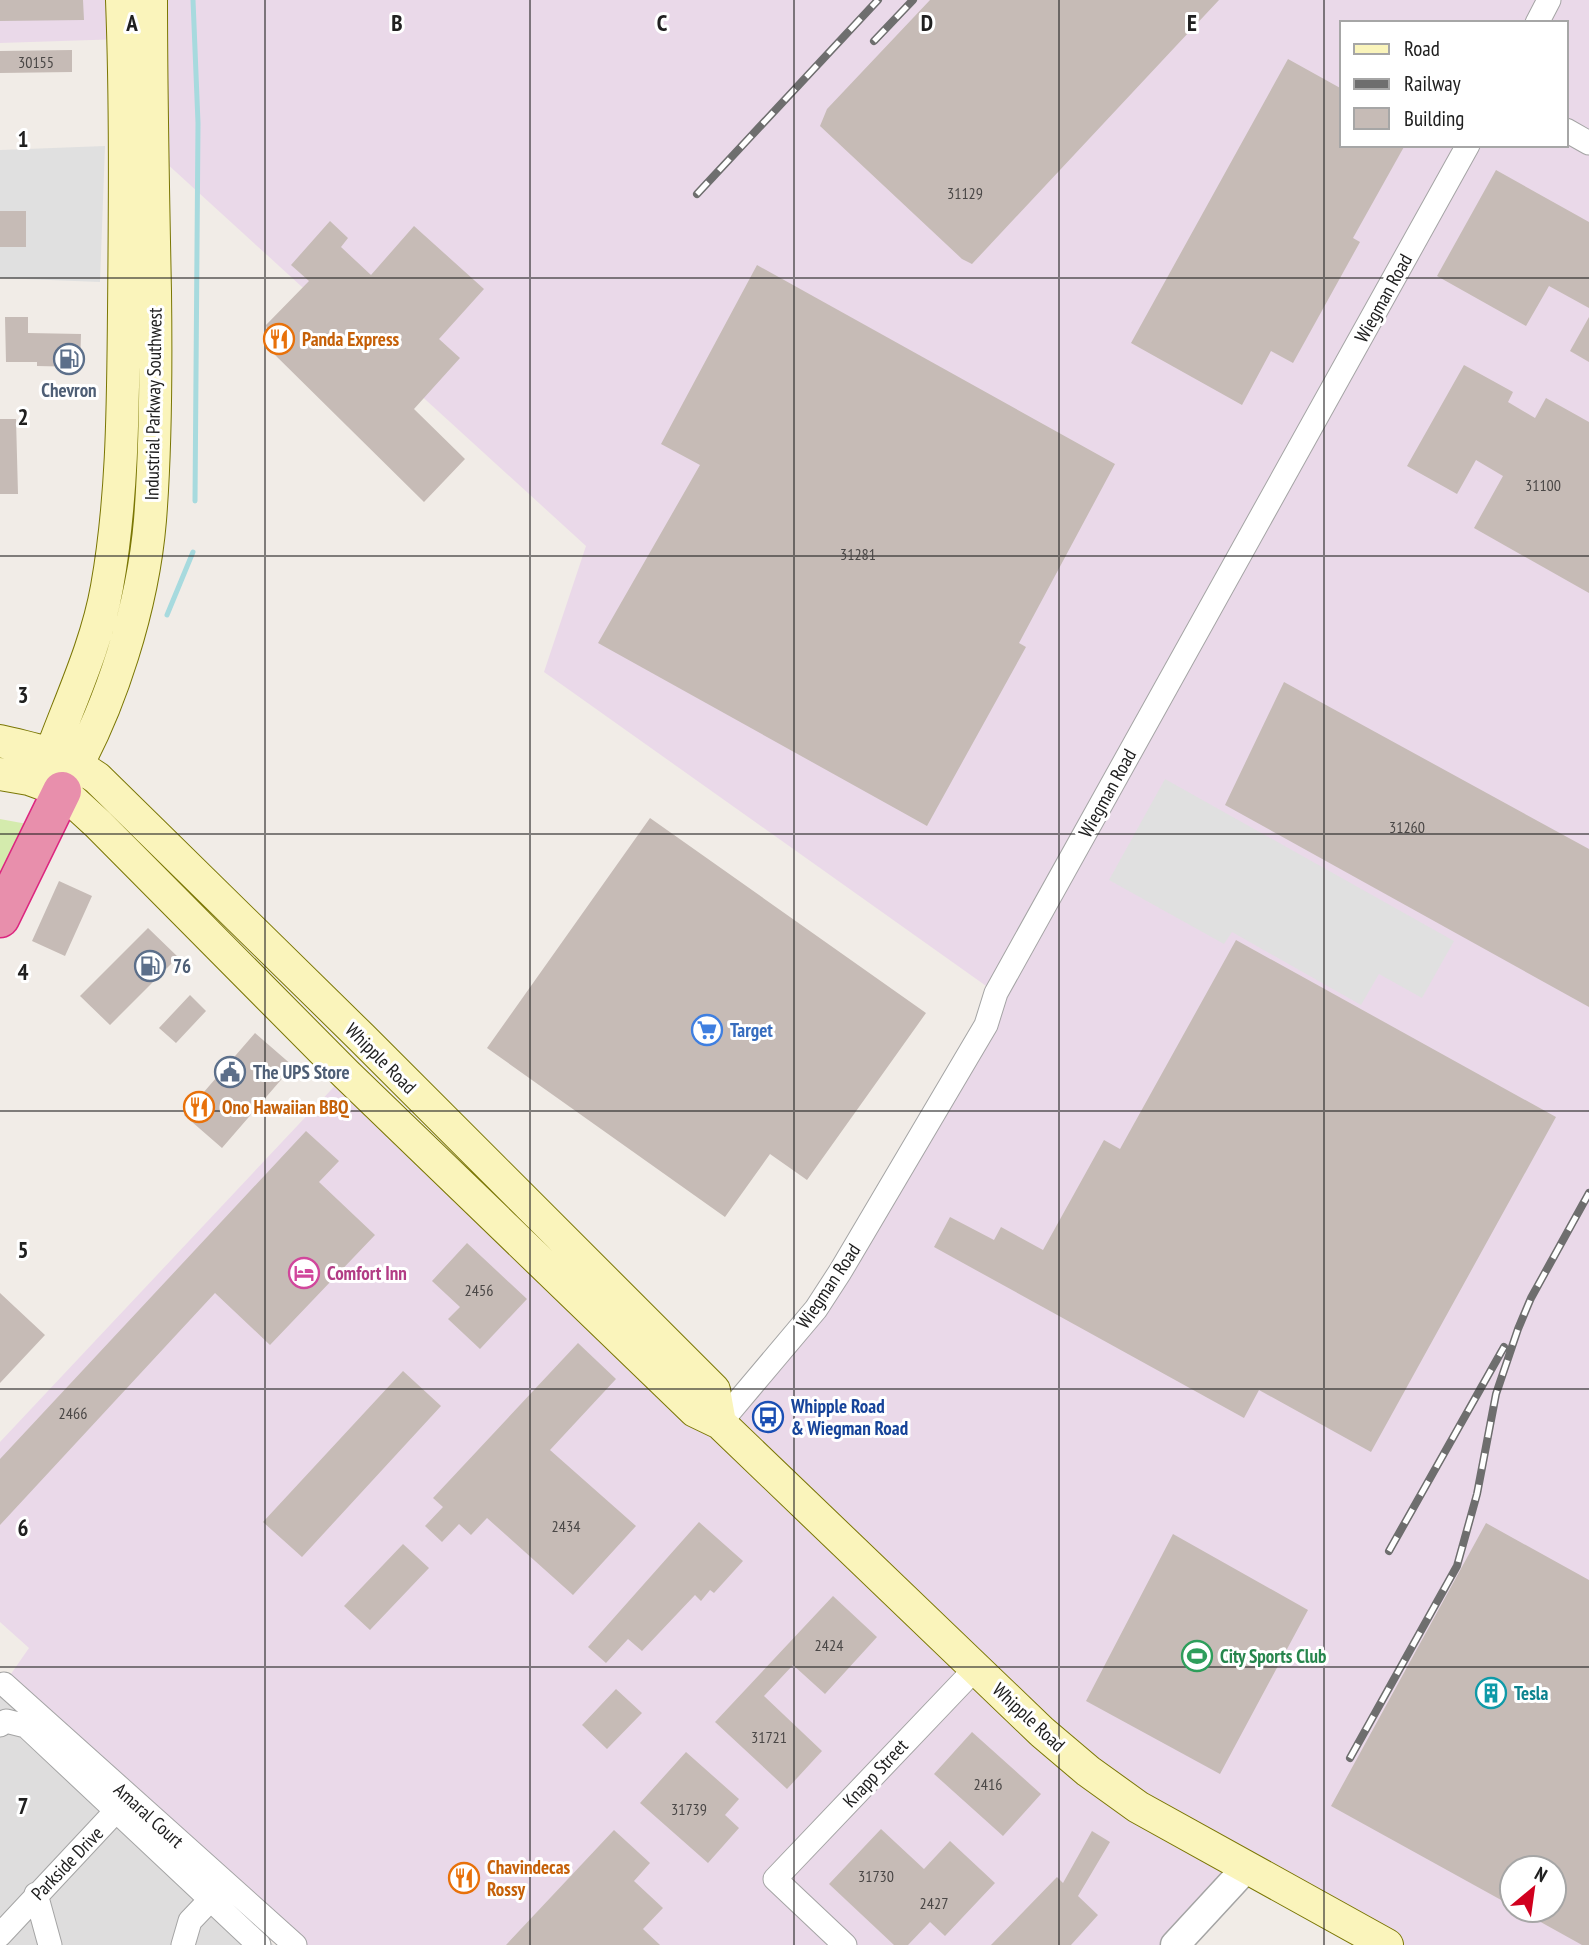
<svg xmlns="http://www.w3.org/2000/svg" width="1589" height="1945" font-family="'PT Sans Narrow',sans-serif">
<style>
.residential{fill:#dedddd}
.industrial{fill:#ead9e9;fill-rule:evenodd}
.grass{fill:#d4ebad}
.parking{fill:#e0e0e0}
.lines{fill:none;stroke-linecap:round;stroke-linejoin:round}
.stream{stroke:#a7dade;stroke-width:5}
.building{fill:#c6bbb6}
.minor-casing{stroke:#a4a4a4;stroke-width:25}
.tertiary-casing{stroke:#a4a4a4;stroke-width:31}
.secondary-casing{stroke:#7a7604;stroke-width:34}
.motorway-casing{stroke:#dc267f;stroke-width:41}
.minor{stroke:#fff;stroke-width:23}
.tertiary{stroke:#fff;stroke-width:28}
.secondary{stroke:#faf4bb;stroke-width:32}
.motorway{stroke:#e88fac;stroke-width:38}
.rail-casing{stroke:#6e6e6e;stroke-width:8}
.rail{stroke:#fff;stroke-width:5;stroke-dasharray:16;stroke-linecap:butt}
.grid{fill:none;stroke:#202020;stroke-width:2;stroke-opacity:0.55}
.labels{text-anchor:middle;stroke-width:6;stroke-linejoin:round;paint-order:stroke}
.number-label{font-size:16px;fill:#4a4746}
.street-label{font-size:19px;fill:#202020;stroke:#fff}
.food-label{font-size:19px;font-weight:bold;fill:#c56008;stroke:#fff;text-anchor:start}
.service-label{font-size:19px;font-weight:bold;fill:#4e5e75;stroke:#fff;text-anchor:start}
.shop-label{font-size:19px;font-weight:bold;fill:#366cbe;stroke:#fff;text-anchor:start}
.hotel-label{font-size:19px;font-weight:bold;fill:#b23c85;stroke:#fff;text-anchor:start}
.transit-label{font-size:19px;font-weight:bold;fill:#164399;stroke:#fff;text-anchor:start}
.leisure-label{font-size:19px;font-weight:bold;fill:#27864d;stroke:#fff;text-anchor:start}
.culture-label{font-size:19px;font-weight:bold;fill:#0d838f;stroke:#fff;text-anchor:start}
.grid-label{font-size:23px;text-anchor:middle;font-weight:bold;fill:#202020;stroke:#fff;stroke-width:6;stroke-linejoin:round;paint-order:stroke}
</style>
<rect width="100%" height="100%" fill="#f1ece7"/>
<!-- residential -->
<path class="residential" d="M0 1692 274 1945H0Z"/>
<!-- industrial -->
<path class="industrial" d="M0 0H122L123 39 0 43Z
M151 0H1589V1945H1387L1247 1867 1175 1945H295L4 1684 29 1648 0 1622V1442L346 1074 720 1423 816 1309 996 993 544 672 586 546 153 151ZM1342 23H1566V145H1342ZM1512 1868H1554V1910H1512Z"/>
<!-- grass -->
<path class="grass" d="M0 819 27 824 0 880Z"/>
<!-- parking -->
<path class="parking" d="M105 146 100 282 0 278V150Z
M1165 779 1454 941 1422 998 1379 974 1361 1005 1232 932 1224 944 1109 880Z"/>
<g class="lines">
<!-- stream -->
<path class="stream" d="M193 0 198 123 195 501
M167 615 193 552"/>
</g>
<!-- building -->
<path class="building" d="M0 0H83L84 20 0 21Z
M930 0H1219L972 264 962 259 820 126 827 109Z
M72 50V72L0 73V51Z
M1288 59 1342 89V145H1405L1353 238 1360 242 1293 363 1271 351 1242 405 1131 343Z
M1496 170 1589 222V308L1549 286 1526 326 1437 276Z
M0 211H26V247H0Z
M330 221 348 238 341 247 371 275 414 226 484 289 439 339 460 358 414 409 465 459 424 502 271 351 266 325 309 281 291 265Z
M757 265 1115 464 1019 643 1026 647 927 826 598 643 700 465 661 444Z
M5 317H28V333L81 334 80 367 37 366V362H6Z
M1589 317V362L1570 351Z
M1464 365 1513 392 1508 402 1535 418 1546 398 1589 422V593L1474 528 1503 476 1476 460 1457 494 1407 466Z
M0 419H16L18 494H0Z
M1284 682 1589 849V1007L1225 805Z
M650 818 926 1013 807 1180 770 1154 725 1217 487 1048Z
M59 881 92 896 65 956 32 941Z
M148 928 178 957 110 1025 80 996Z
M1236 940 1556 1117 1371 1452 1259 1390 1244 1418 934 1247 950 1217 994 1240 1001 1227 1043 1250 1104 1140 1120 1149Z
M190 995 206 1011 176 1043 159 1028Z
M255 1033 293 1066 222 1148 184 1115Z
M306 1131 339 1161 319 1182 375 1235 270 1345 215 1293 0 1525V1459Z
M467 1243 527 1299 480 1349 448 1319 460 1307 432 1281Z
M0 1293 45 1335 0 1383Z
M578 1343 616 1379 550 1450 636 1526 573 1595 487 1518 471 1535 459 1524 442 1542 425 1526 443 1507 433 1498Z
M403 1371 441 1406 302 1557 263 1522Z
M699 1522 743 1561 714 1593 710 1590 701 1601 695 1595 642 1651 628 1639 606 1663 588 1647Z
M1486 1523 1589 1580V1945H1582L1519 1910H1554V1868H1512V1906L1331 1806Z
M1173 1534 1308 1610 1220 1774 1086 1701Z
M403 1544 429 1568 370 1630 344 1606Z
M833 1596 877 1637 825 1694 793 1665 764 1696 822 1751 787 1789 715 1722Z
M616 1689 642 1713 607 1749 582 1725Z
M972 1732 1041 1794 1003 1836 934 1774Z
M686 1752 739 1799 725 1815 739 1828 708 1863 640 1803Z
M881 1829 924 1869 950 1841 995 1883 945 1936 930 1922 908 1945H894L829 1884Z
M614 1830 650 1863 634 1881 663 1908 643 1929 660 1945H506Z
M1092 1831 1110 1842 1078 1896 1098 1915 1071 1945H991L1057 1877 1063 1883Z"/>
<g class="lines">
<!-- minor casing -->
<g class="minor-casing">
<path id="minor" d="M1537 23 1549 0
M1566 130 1589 143
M720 1423 816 1309 840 1272 986 1025 996 993 1468 145
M4 1684 295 1945
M0 1725 6 1721 26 1726 259 1945
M36 1894 50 1945
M0 1935 115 1812
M183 1945 190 1921 211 1899
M845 1945 775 1879 976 1668"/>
</g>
<!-- tertiary casing -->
<g class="tertiary-casing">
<path id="tertiary" d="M1175 1945 1247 1867"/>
</g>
<!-- secondary casing -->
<g class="secondary-casing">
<path id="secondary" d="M0 741C36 749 67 756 97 778L361 1037 714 1390 720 1423
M51 753C71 699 97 644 107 587 123 497 123 404 124 312 125 208 126 104 122 0
M0 774 29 779 62 791 98 824 346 1074 695 1411 720 1423 1042 1732 1088 1771 1138 1807 1387 1945
M68 781C111 708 143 605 150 520 156 444 156 368 155 292 153 195 151 97 151 0"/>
</g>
<!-- motorway casing -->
<g class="motorway-casing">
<path id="motorway" d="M0 918 62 791"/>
</g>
<!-- minor -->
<use href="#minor" class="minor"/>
<!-- tertiary -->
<use href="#tertiary" class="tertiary"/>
<!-- secondary -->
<use href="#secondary" class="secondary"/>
<!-- motorway -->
<use href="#motorway" class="motorway"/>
<!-- rail casing -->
<g class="rail-casing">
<path id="rail" d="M874 41 913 0
M697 194 878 0
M1389 1551 1504 1347
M1350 1758 1457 1566 1477 1494 1496 1394 1518 1329 1531 1298 1589 1193"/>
</g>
<!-- rail -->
<use href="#rail" class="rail"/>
</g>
<!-- grid -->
<path class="grid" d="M265 0V1945M530 0V1945M794 0V1945M1059 0V1945M1324 0V1945M0 278H1589M0 556H1589M0 834H1589M0 1111H1589M0 1389H1589M0 1667H1589"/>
<!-- icons -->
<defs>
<g id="restaurant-ring" transform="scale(1.575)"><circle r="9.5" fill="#fff" stroke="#e8710a" stroke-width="1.5"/><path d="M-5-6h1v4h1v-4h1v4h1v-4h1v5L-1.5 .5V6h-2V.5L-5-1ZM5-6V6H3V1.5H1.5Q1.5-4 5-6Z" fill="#e8710a"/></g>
<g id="fuel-ring" transform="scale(1.575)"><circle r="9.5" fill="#fff" stroke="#5c6f8a" stroke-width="1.5"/><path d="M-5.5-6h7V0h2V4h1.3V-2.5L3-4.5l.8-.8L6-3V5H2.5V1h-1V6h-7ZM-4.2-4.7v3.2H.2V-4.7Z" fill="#5c6f8a"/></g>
<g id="supermarket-ring" transform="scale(1.575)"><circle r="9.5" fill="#fff" stroke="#3f7fe0" stroke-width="1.5"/><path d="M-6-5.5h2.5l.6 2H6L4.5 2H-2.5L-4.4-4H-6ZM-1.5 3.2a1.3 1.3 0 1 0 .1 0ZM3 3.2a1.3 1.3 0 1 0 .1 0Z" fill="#3f7fe0"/></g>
<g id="civic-ring" transform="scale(1.575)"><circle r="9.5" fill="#fff" stroke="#5c6f8a" stroke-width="1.5"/><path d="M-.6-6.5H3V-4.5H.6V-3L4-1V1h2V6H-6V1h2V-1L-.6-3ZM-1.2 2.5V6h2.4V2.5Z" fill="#5c6f8a"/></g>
<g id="hotel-ring" transform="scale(1.575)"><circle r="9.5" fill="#fff" stroke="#d1479c" stroke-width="1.5"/><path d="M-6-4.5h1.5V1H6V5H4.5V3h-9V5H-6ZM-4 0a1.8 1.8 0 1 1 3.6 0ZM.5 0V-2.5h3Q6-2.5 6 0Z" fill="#d1479c"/></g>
<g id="bus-ring" transform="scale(1.575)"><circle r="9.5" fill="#fff" stroke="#1a4fb4" stroke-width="1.5"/><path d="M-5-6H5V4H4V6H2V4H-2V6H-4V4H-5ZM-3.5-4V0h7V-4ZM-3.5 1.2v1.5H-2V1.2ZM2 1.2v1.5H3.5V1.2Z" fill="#1a4fb4"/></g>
<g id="stadium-ring" transform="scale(1.575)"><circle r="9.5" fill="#fff" stroke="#2e9e5b" stroke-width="1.5"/><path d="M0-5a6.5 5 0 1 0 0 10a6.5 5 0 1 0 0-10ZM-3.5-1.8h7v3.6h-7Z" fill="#2e9e5b"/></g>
<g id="building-ring" transform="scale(1.575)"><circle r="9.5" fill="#fff" stroke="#0f9aa8" stroke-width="1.5"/><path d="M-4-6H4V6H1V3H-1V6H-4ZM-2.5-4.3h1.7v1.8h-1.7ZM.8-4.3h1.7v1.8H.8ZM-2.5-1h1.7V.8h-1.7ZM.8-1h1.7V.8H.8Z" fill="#0f9aa8"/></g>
</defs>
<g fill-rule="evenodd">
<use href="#restaurant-ring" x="279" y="339"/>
<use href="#fuel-ring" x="69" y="359"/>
<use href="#fuel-ring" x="150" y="966"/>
<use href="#supermarket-ring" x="707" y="1030"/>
<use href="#civic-ring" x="230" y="1072"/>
<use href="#restaurant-ring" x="199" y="1107"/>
<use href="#hotel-ring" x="304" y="1273"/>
<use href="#bus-ring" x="768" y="1417"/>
<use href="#stadium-ring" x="1197" y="1656"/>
<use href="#building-ring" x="1491" y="1693"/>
<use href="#restaurant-ring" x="464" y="1878"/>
</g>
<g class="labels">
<!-- number labels -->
<g class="number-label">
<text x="36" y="68">30155</text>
<text x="965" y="199">31129</text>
<text x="1543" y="491">31100</text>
<text x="858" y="560">31281</text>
<text x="1407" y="833">31260</text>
<text x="479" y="1296">2456</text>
<text x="73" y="1419">2466</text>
<text x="566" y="1532">2434</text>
<text x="829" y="1651">2424</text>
<text x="769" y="1743">31721</text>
<text x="988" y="1790">2416</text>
<text x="689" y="1815">31739</text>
<text x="876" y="1882">31730</text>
<text x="934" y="1909">2427</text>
</g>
<!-- street labels -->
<g class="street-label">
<text transform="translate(1383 298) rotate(-61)" y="7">Wiegman Road</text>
<text transform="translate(153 404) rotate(-89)" y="7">Industrial Parkway Southwest</text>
<text transform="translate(1107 793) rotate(-61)" y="7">Wiegman Road</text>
<text transform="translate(381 1058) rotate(45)" y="7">Whipple Road</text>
<text transform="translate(828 1286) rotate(-56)" y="7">Wiegman Road</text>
<text transform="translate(1029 1717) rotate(43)" y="7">Whipple Road</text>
<text transform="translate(875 1773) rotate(-47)" y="7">Knapp Street</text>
<text transform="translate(149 1815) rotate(42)" y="7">Amaral Court</text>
<text transform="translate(67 1863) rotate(-46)" y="7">Parkside Drive</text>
</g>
<!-- food labels -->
<g class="food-label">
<text x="302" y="346">Panda Express</text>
<text x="222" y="1114">Ono Hawaiian BBQ</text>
<text x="487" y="1874">Chavindecas<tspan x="487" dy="22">Rossy</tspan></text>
</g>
<!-- service labels -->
<g class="service-label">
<text x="69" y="397" text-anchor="middle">Chevron</text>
<text x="173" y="973">76</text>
<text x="253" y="1079">The UPS Store</text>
</g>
<!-- shop labels -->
<g class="shop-label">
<text x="730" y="1037">Target</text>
</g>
<!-- hotel labels -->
<g class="hotel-label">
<text x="327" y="1280">Comfort Inn</text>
</g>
<!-- transit labels -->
<g class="transit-label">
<text x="791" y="1413">Whipple Road<tspan x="791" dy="22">&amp; Wiegman Road</tspan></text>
</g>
<!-- leisure labels -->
<g class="leisure-label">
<text x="1220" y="1663">City Sports Club</text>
</g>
<!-- culture labels -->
<g class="culture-label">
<text x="1514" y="1700">Tesla</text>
</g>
</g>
<g class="grid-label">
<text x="132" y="31">A</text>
<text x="397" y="31">B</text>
<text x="662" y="31">C</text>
<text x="927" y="31">D</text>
<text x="1192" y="31">E</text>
<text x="23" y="147">1</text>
<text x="23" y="425">2</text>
<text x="23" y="703">3</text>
<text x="23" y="980">4</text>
<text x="23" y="1258">5</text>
<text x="23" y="1536">6</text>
<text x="23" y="1814">7</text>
</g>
<!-- legend -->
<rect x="1340" y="21" width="228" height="126" fill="#ffffff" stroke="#a6a6a6" stroke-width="2"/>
<rect x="1354" y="44" width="35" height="10" fill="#faf4bb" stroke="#a6a6a6" stroke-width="2"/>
<text x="1404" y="56" font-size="21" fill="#202020">Road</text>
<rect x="1354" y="79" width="35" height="10" fill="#6e6e6e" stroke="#a6a6a6" stroke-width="2"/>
<text x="1404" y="91" font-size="21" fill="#202020">Railway</text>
<rect x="1354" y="108" width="35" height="21" fill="#c6bbb6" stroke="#a6a6a6" stroke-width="2"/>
<text x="1404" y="126" font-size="21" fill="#202020">Building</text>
<!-- north arrow -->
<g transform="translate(1533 1889) rotate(29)"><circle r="33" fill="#ffffff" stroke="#a6a6a6" stroke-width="2"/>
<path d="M0-5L12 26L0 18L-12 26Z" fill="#d1001e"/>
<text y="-10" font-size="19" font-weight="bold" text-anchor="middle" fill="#202020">N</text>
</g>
</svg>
